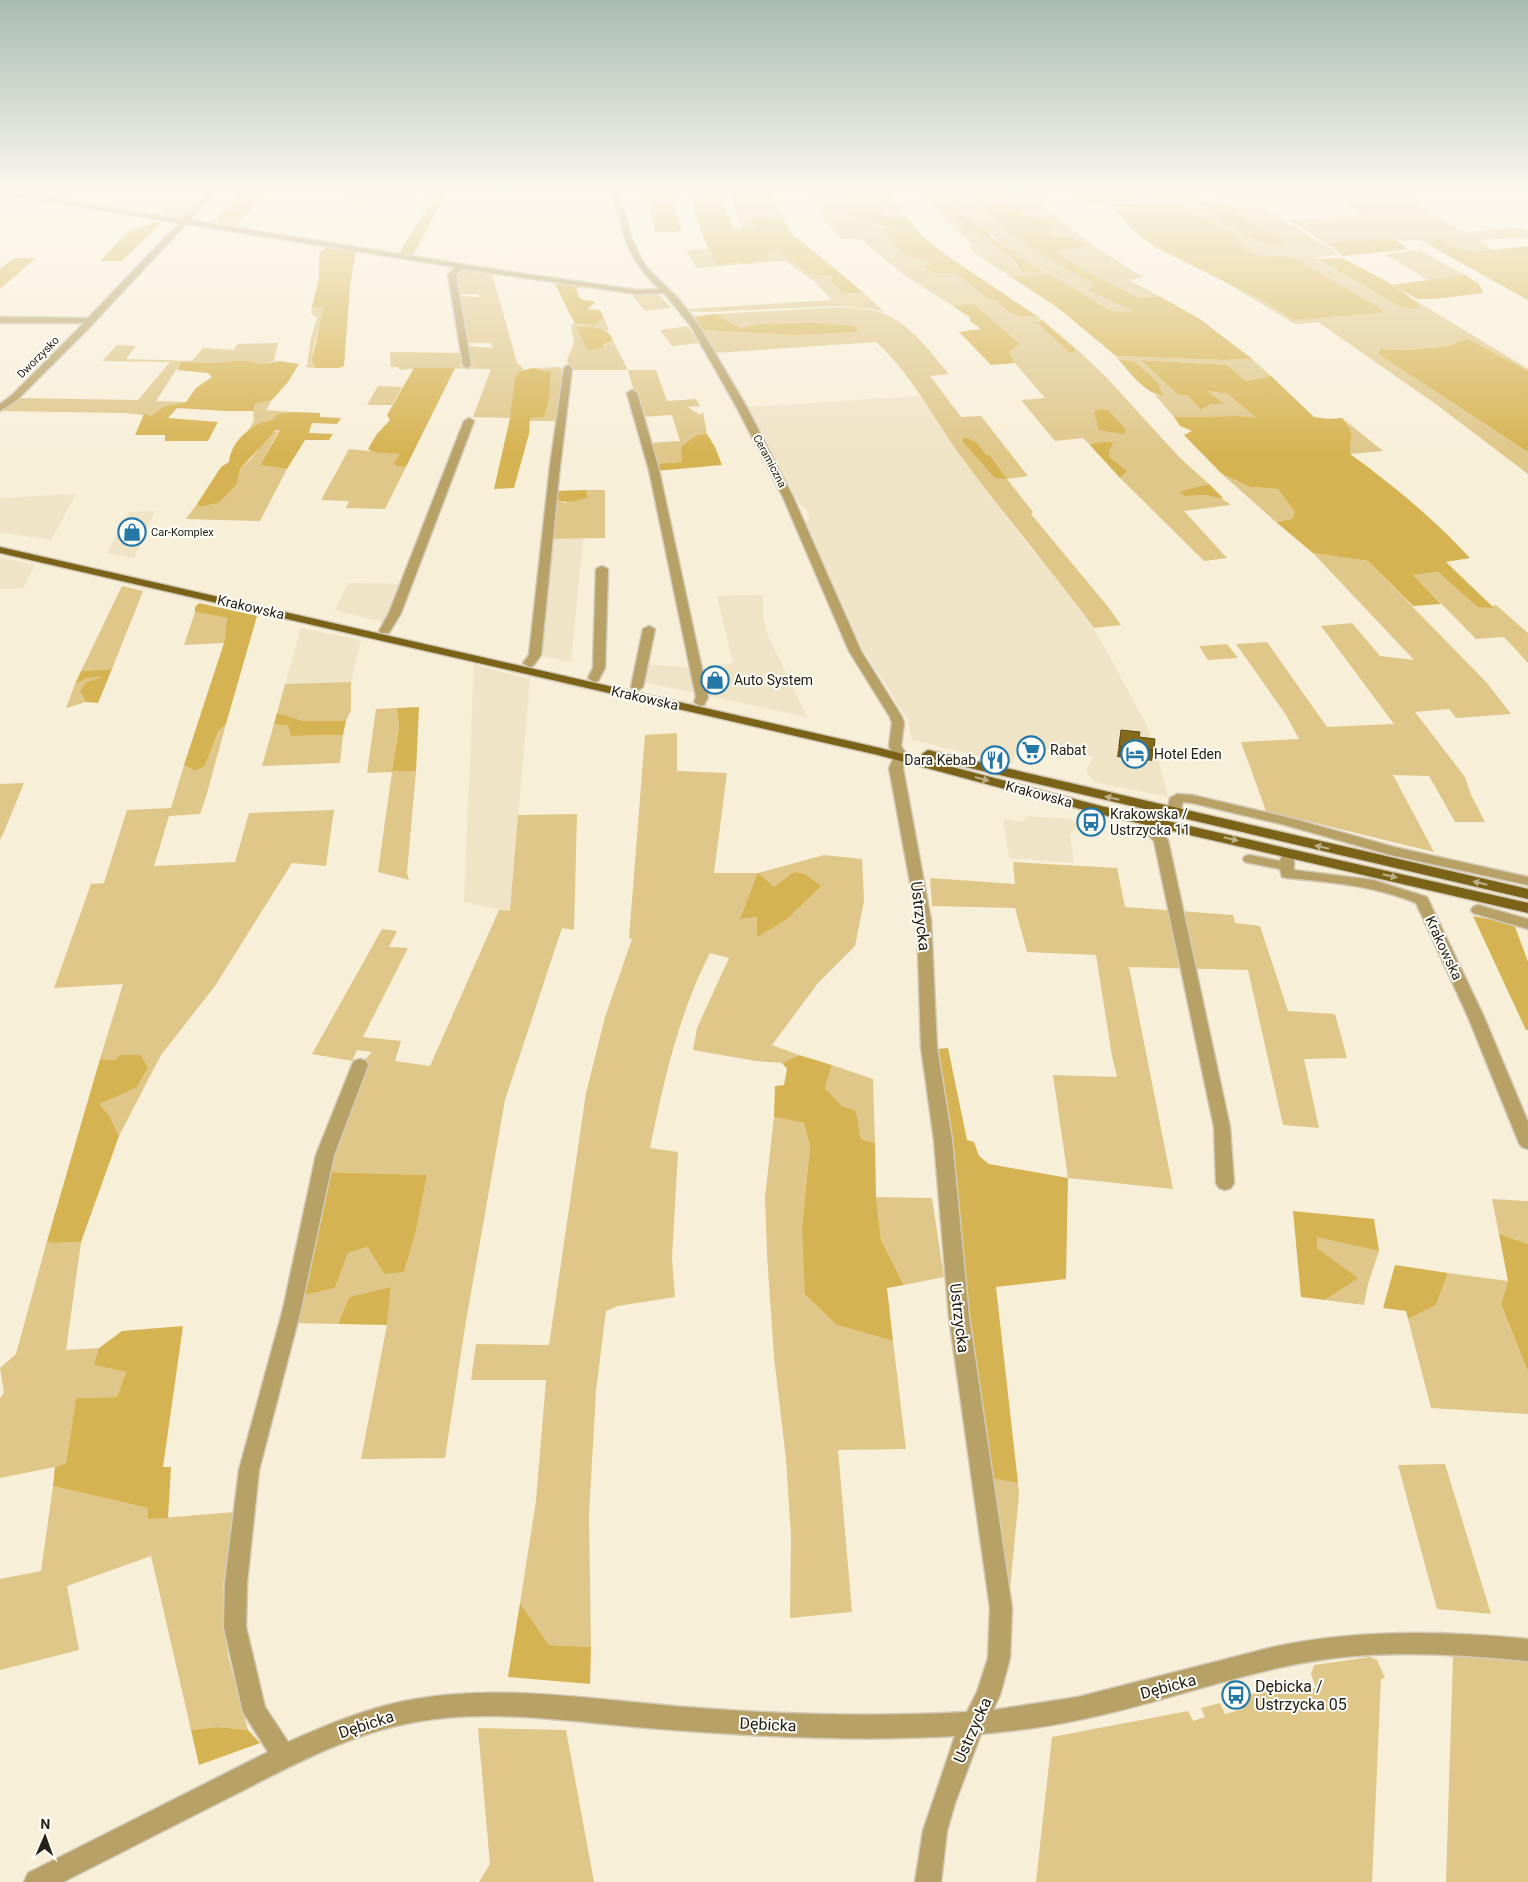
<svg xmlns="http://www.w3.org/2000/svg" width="1528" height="1882" font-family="Roboto,sans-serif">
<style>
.built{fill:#f0e4c7}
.green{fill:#dfc78a;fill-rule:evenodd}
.forest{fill:#d6b352}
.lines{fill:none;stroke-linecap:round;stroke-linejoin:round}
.minor-casing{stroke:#d2cab6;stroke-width:3}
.major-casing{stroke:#d2cab6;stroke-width:3}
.minor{fill:#b8a166;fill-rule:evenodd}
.major{fill:#7a6219;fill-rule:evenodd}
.wall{fill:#725b18}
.building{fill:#846a1c;stroke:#5c4a14}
.oneway{fill:#bcb088}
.labels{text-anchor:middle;stroke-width:4;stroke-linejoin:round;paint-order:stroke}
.far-street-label{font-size:11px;fill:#242119;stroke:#fefdf8}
.far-poi-label{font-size:11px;fill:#242119;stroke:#fefdf8;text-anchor:start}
.street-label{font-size:14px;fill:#242119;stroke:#fefdf8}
.poi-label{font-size:14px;fill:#242119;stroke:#fefdf8;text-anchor:start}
.near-street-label{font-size:16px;fill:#242119;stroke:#fefdf8}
.near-poi-label{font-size:16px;fill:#242119;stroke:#fefdf8;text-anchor:start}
</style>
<rect width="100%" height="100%" fill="#f8efd9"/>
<!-- built -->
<path class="built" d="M920 396 961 456 1027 544 1054 574 1096 632 1146 724 1154 743 1168 797 1094 782 1086 770 1094 756 1018 744 1012 764 912 740 908 720 862 648 806 522 810 519 806 508 799 504 748 407Z
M76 494 51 540 0 532V498Z
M155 511 134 558 107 553 129 512Z
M552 539H583L571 662 542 656Z
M0 557 35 565 23 588 0 589Z
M348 583 413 584 396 625 335 610Z
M763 595V616L768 636 807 717 643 682 646 664 699 669 733 663 717 596Z
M301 628 361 640 351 682 285 684Z
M474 665 530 679 510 912 464 902Z
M1027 816 1069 819 1080 824 1070 836 1074 863 1009 858 1003 818 1022 822Z"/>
<!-- green -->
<path class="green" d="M353 190H418L415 196 379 195 372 204 343 203Z
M814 190H890L897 204 907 217 896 219 883 218 882 211 859 210 853 206 857 203 849 210V215L869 221 880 227 901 230 912 258 926 259 932 263 925 267 934 273H956L988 299 996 301 1010 313 1022 317 1037 316 1042 320H1038L1039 323 1069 352H1073L1076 349 1080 352 1107 378 1180 458 1209 484 1180 493 1184 496C1201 495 1218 493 1231 505L1184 511 1227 558 1204 561 1120 478 1126 471 1107 456 1111 450 1103 442 1089 444 1083 438 1055 441 1021 400 1045 398 1015 363 1009 352 1020 344 974 304 953 306 907 277 859 238 842 239C825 223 818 214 814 190Z
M922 190H937L939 196 947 199 939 203 947 206 946 210 963 221 962 226 980 234 979 237 987 238C996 249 1012 254 1017 268L1044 272C1036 266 1025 263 1018 257 1009 250 1012 250 1000 246L1002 243 990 233 974 227 963 213 960 211 948 193 950 190H973C987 229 1061 266 1097 285L1089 290 1137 313 1111 311 1050 275 1011 277 970 250 971 244 935 212Z
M993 190H1036L1049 210 1095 247 1143 277 1129 280 1159 296 1139 298 1089 273 1054 251 1059 250 1070 237H1050L1049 220 1028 217Z
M1126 190H1147L1156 202H1133Z
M1218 190H1242L1254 201H1229Z
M1365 190H1400L1462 232 1521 228 1528 232V237L1479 240 1493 249C1485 250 1475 253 1468 252 1456 249 1446 239 1434 239L1429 245 1420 240 1405 241 1394 239 1326 243 1288 220 1363 216 1339 199 1373 196Z
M1330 194 1335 199 1262 202 1255 196Z
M731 195 742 196 748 199H774L784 219 751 218 756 227 742 229Z
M1198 202C1220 219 1256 250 1285 244L1278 237 1248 221 1223 202 1258 203 1273 214 1331 249 1338 255 1317 257V260L1400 307 1420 306 1413 299 1528 369V371L1467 338 1448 346 1409 350 1381 349 1378 354 1528 452V474L1437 405 1318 322 1295 324 1208 272 1262 300 1293 320 1380 313 1382 310 1294 258 1257 255 1246 250C1237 229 1193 213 1172 203Z
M171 203H200L184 218 158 216Z
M232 215H246L235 228 211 224 217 218Z
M709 249 717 266 738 261 771 260 768 251H777C794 262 812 272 833 276L839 288 850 295 864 293 884 312 871 309 842 306 707 312 689 311 687 309 832 300 815 282 785 261 696 268 686 250Z
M1419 250 1465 275 1428 280 1384 254Z
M463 268 492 273 517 363 524 369 520 371 510 418 473 417 491 369 421 368 400 370 398 367H391L390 352 461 353 463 363 460 366H474L471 363 468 346 492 348 491 343H467L459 296 480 297 478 294H459L456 276Z
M630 293C652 294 657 289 671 308L645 311Z
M312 307 326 308C320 325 308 351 315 368L305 367 307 365 311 338 317 318 311 314Z
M841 307C857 308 876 309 891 317 914 329 932 354 949 374L930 376 961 417 981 416 1028 476 1007 479 1033 512 1031 514 1109 608 1121 625 1094 628C1051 569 1003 514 960 455 933 418 911 373 876 342L715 353 702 330 793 335 760 324 741 328 715 314Z
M604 318 609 331 592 328 598 349 613 341 628 370H656L667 401 696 399 700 406 688 407 700 415 703 412 707 434 697 435 682 462 654 464 649 443 680 441 672 415 641 417 628 370H570L567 360 574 343 571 324C583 325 594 326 604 318Z
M687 326 700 343 672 346 660 330Z
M278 343 274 361 261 364 251 361H232L219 363 181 362 156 401 186 402 163 407 151 416 126 413 1 411 16 398 138 400 170 362 102 361 117 345 136 346 126 359 192 361 203 348 234 350 237 344Z
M1116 356 1223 360 1252 359 1271 376 1246 381 1227 365 1142 360 1187 395 1201 410 1211 404H1223L1206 391 1228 394 1257 419 1240 416 1174 417 1155 395 1163 396 1134 361 1118 359Z
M560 367 562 371 558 421H529L530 418 544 417 551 377 545 370 533 368Z
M378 386 402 387 392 405H367Z
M272 400 266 410 293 412 277 414 274 419 266 421 247 432 254 421 253 411 255 404Z
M1342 418 1383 451 1350 454C1350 436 1355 434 1342 418Z
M280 429 260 465 287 469 260 521 186 519 197 504 200 507 219 503 237 484 240 469 251 459 268 436Z
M349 449 401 454 397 466 406 467 385 509 346 508 349 501 321 500Z
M1222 474 1250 487 1278 489 1295 512 1292 519 1276 522Z
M586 490H605V538L552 539 557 500 565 503 588 497Z
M1313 553 1368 561 1487 683 1511 714 1456 718 1449 709 1415 712 1465 777 1471 795 1485 822H1455L1429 776 1393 775 1434 852 1266 811 1241 742 1299 739 1286 715 1236 644 1267 642 1327 727 1394 724 1321 626 1352 623 1380 656 1414 660Z
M1438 572 1477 607H1494L1492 606 1496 605 1528 633V663L1504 637 1476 639 1413 575Z
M122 586 143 591 112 669 81 671Z
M195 612 227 618 224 643 184 645Z
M1227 644 1238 658 1208 660 1199 646Z
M104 677 80 689 86 702 66 708 75 684 87 678Z
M351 682V710L346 721H304L277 713 285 684Z
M397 708 399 727 392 771H416L407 873 409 880 378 872 392 772 367 773 376 709Z
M226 724 206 797 200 814 169 816 154 866 235 862 249 813 334 810 326 866 292 863 215 986 161 1055 119 1136 110 1117 100 1104 136 1088 116 1060 100 1059 123 984 54 988 91 884 104 883 127 810 171 808 184 765 195 771 205 766 218 732Z
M274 724 288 726 292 736 343 735 340 763 262 766Z
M677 733V771L727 773 714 873H758L824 855 862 859 864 901 855 946 818 983 772 1045 799 1055 782 1063 756 1061 693 1050 697 1028 729 958 710 953C678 1015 664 1081 650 1148L678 1152 672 1258 675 1297 618 1306 606 1311 596 1391 589 1515 591 1647 549 1645 520 1603 536 1501 546 1380H471L476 1344 549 1345 586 1093 605 1017 632 939 629 938 645 735ZM821 886 757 937V917L741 919Z
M24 783 4 832 0 840V784Z
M577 814 574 930 562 928 505 1100 465 1327 445 1458 361 1459 387 1325 391 1288 349 1297 338 1324 294 1323 301 1296 335 1288 348 1253 369 1247 384 1274 404 1271 416 1231 427 1175 328 1172 360 1065 372 1052 357 1050 352 1061 312 1054 382 929 397 931 389 947 408 948 363 1037 401 1041 395 1061 430 1066 499 910 510 911 518 815Z
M1013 862 1117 868 1125 907 1233 915 1235 923 1260 926 1288 1011 1335 1014 1347 1058 1304 1059 1319 1128 1283 1125 1248 970 1129 967 1173 1189 1068 1178 1053 1075 1117 1077 1112 1056 1096 955 1027 952 1015 908 932 906 930 878 1015 884Z
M832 1065 873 1079 875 1143 861 1139 856 1111 842 1106 825 1088Z
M774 1117 804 1123 810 1146 802 1226 837 1325 893 1341 906 1449 838 1450 852 1612 790 1618 791 1536 786 1459 774 1357 767 1255 765 1197Z
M876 1197 932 1198 944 1277 904 1285 881 1240Z
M1492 1199 1528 1201V1244L1499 1234Z
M1317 1236 1379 1251 1368 1284 1364 1305 1325 1300 1357 1278 1317 1248Z
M47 1241 52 1243 81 1242 66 1350 99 1348 95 1365 126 1372 117 1397 76 1398 66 1463 55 1467 0 1478V1398L4 1393 0 1368 16 1354Z
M1448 1273 1508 1281 1501 1304 1528 1372V1414L1431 1408 1408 1319 1436 1305Z
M1445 1464 1491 1614 1437 1609 1398 1465Z
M989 1478 1018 1483 1019 1495 1010 1589Z
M53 1486 147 1508 148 1519 235 1512 223 1585 228 1656 248 1730 217 1727 191 1730 151 1556 67 1586 79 1650 0 1670V1579L41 1571Z
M1453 1656 1528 1661V1882H1446Z
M1370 1657 1377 1660 1385 1678 1381 1679 1372 1882H1036L1052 1737 1188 1711 1193 1721 1205 1717 1201 1708 1220 1703 1225 1714 1243 1709 1239 1698 1293 1683 1297 1690 1316 1688 1311 1674 1314 1665Z
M478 1728 566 1730 594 1882H479L490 1864Z"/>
<!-- forest -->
<path class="forest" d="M242 190H268L246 215 217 218Z
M437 190H449L412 256 399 254Z
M730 190H749L756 195 755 190H772L774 199H748L742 196 731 195Z
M844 190H871L890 195 891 199 885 201 873 197 857 200V198Z
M937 190H950L948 193 956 199 954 203 960 211 975 223 974 227 990 233V236L1002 244 1000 246 1013 250 1018 257 1044 272C1012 275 1026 268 1005 253 998 248 993 246 987 238L979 237V234L970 231 966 234 960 232 963 222 955 219 956 215 946 210V206L938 204 947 199 939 196Z
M973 190H993L1028 217 1049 220 1057 227 1049 231 1050 237H1070L1087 245 1080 248 1055 252 1089 273 1139 298 1159 296 1200 319 1252 359 1223 360 1116 356 1058 308 1011 277 1050 274 1111 311 1135 312 1088 290 1096 285C1061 266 987 229 973 190Z
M1071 190H1126L1133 202H1084Z
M1147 190H1187L1196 201 1156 202Z
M655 193 673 195 681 231 665 233 655 232 647 196Z
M706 197 723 199 734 229 755 227 751 218 784 219 790 232 864 293 843 294 839 288 831 282 832 276 810 274 777 251 768 252 771 260 743 263 738 261 717 266 701 232 692 199Z
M849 202H858L853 206 859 208V210L883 211 884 218 896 219 907 217 919 233 943 253 1037 316 1022 317 1010 313 996 301 988 299 956 273H934L924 267 931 263C925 258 919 261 912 258 901 254 890 242 886 232L899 230C880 227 867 220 849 215V210L844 205Z
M1198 202H1223L1248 221 1278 237 1286 244C1256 250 1220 220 1198 202Z
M1172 203C1194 214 1236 228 1246 250L1257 255 1294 258 1383 310 1381 313 1293 320 1262 300 1155 247 1134 231 1115 211 1111 204Z
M164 220 122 261H100L130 230Z
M1394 239 1407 248 1404 250 1343 256 1326 243Z
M1434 239H1441L1454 247 1471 252 1528 246V300L1429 245Z
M329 246 356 250 350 287 344 366 339 368H315L312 360 322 313 325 308 312 307 319 278V254L322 250Z
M14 258H36L0 289V269Z
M1342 258C1367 271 1401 287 1420 306L1415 309 1400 307 1317 259Z
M1465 275 1479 284 1483 293 1435 299H1417L1392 285Z
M561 282 581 285 582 287 576 289C579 300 582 300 593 301L595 303 587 309 600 310 604 318 594 325 575 324 555 284Z
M974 304 1020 344 1009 352 1015 363 991 365 959 332 981 329 969 320 971 318 953 306Z
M715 314 741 328 760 324 817 323 855 326 858 331 855 332 793 335 702 330 692 317Z
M1042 320 1076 349 1074 352H1069L1036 322Z
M576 327C590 327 609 326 613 341L605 344 602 348 588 350Z
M1467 338 1528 371V452L1378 354 1381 349 1409 350 1448 346Z
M1118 359 1134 361 1158 383 1163 396C1145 393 1130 373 1118 359Z
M1141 360 1227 365 1246 381 1271 376 1314 417 1328 419 1342 418C1356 436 1350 434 1350 454 1393 485 1434 519 1470 558L1446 562 1494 608 1477 607 1438 572 1413 575 1441 604 1413 606 1368 561 1313 553 1276 522 1292 519 1295 512 1278 489 1250 487 1222 474 1184 435 1192 431 1180 426 1174 417 1240 416 1256 418 1228 394 1207 391 1224 404H1211L1201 410 1187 395H1179Z
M232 361H251L261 364 280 361 299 364 288 382 272 400 255 404 253 411H226L177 408 168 418 218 422 208 441H165V435H135L144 414 151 416 163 407 186 402 196 388 212 377 208 373 177 370 181 362 219 363Z
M414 368H455L406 467 397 466 394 463 400 454 373 452 368 449 377 434 390 420 387 415Z
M533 368 551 372 549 398 544 417 530 418 529 434 514 488 494 489 510 418 515 378 520 371Z
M1099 409 1108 410 1126 430 1124 434 1099 430 1094 412Z
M293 412 320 413V417L341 418 337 424 312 423 309 433 333 434 329 440H305L287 469 260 465 278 434 280 430H276L240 469 237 484 219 503 200 507 197 504 221 467 229 462C231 440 253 423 274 419L277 414Z
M707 434 715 447 722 465 656 471 654 464 682 462 681 447 697 435Z
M964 437 976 442 986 455 990 456 1007 479 995 478 963 442Z
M1103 442H1113L1108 456 1127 471 1120 478 1089 444Z
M1209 484 1224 499 1205 495 1184 496 1179 492Z
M586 490 588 497C577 501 569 504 557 500L558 491Z
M199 603 257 616 226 724 218 732 205 766 195 771 184 765 224 643 227 618 195 612V607Z
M112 669 98 703 86 702 80 690 87 682 102 677 87 678 75 684 81 671Z
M419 707 416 771H392L399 727 397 708Z
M277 713 304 721H346L343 735 291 736 288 726 274 724Z
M794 872 805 874 821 886 787 919 757 937V917L740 919 758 873 774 887Z
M1473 916 1514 924 1528 962V1030H1526Z
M948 1048 967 1140 974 1142 979 1156 989 1164 1068 1178 1066 1279 996 1287 1018 1483 989 1478 961 1264 951 1139 938 1049Z
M120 1055H140L148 1067 136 1088 100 1104 110 1117 119 1136 81 1242 51 1243 47 1241 100 1059 115 1060Z
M799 1055 832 1065 825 1088 842 1106 856 1111 861 1139 875 1143 876 1197 881 1240 904 1285 887 1288 893 1341 837 1325 805 1294 802 1226 810 1146 804 1123 774 1117 775 1086 784 1085 787 1069 782 1063Z
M328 1172 427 1175 416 1231 404 1272 384 1274 368 1247 348 1253 335 1288 301 1296 325 1200Z
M1293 1211 1374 1219 1379 1251 1317 1237V1248L1358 1278 1325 1300 1301 1297Z
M1499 1234 1528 1244V1372L1501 1304 1508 1281Z
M1395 1265 1448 1273 1436 1305 1408 1319 1406 1311 1383 1308Z
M391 1287 387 1325 338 1324 349 1297Z
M183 1326 163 1467H171L168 1518 148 1519 147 1508 53 1486 55 1467 66 1463 76 1398 117 1397 126 1372 94 1365 99 1348 122 1331Z
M520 1603 549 1645 591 1647 590 1684 508 1677Z
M217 1727 248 1730 260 1743 199 1765 191 1730Z"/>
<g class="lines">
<!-- minor casing -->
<g class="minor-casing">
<path id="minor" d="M0 190 183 219 210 190H217L190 220 504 271 637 290 659 289C625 256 623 234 613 190H619L631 236 641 259 648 269 678 298 698 324 746 406 793 497 861 651 902 717 904 723 901 746 908 757 903 768 931 920 937 1047 952 1140 969 1317 1012 1608 1010 1658 1000 1695 993 1710 1078 1697 1273 1647C1358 1629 1442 1631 1528 1639V1661C1453 1654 1377 1649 1302 1663 1226 1677 1154 1705 1078 1720 1046 1727 1014 1731 981 1734L955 1803 947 1831 941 1882H915L923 1831 955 1736C852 1742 750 1736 648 1728 571 1722 491 1708 415 1722 348 1734 289 1767 230 1797 174 1825 119 1854 63 1882H24L28 1873 268 1752 243 1712 224 1627 225 1583 239 1470 283 1309 316 1155 352 1065 354 1061 360 1059 366 1061 368 1065 334 1155 301 1309 259 1470 247 1583 246 1627 265 1707 288 1742C329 1724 371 1706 416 1699 509 1683 606 1702 699 1708 789 1715 878 1717 967 1712L977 1692 988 1658 990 1608 949 1317 934 1140 921 1047 917 920 889 768 894 757 889 746 892 723 890 717 849 651 783 497 736 406 690 325 664 293 637 294 462 269 456 275 471 365 467 368 463 365 448 275 455 267 186 224 88 329 17 400 0 411V404L11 396 84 323H0V317L88 318 179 223 0 194Z
M568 365 572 368 560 466 541 655 533 666 529 667 523 663 529 655 550 466 564 368Z
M632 390 637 393 659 470 708 697 704 705 700 706 694 702 696 697 649 470 627 393Z
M469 418 474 421 401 613 389 633H381L379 631 389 613 464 421Z
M602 566 608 569 605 668 598 681 594 682 588 678 593 668 596 569Z
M649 626 655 629 643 687 637 691 631 687 643 629Z
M1177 794 1192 795 1294 819 1394 847 1528 877V885L1391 855 1285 825 1192 803 1183 802 1179 815H1169L1167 812 1170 798Z
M1151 827 1156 828 1168 840 1230 1127 1234 1183 1231 1188 1225 1190 1219 1188 1216 1183 1214 1127 1154 841 1144 831Z
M1289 849 1294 850 1296 853 1294 857V870L1373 880 1427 897 1484 1017 1528 1122V1149L1522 1147 1519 1143 1468 1017 1416 903C1375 886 1331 882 1287 878L1282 877 1280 869 1245 862 1243 859 1245 856 1250 855 1280 861 1284 850Z
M1478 905 1528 919V929L1473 913 1471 910 1473 907Z"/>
</g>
<!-- major casing -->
<g class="major-casing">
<path id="major" d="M0 547 880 748 1101 806 1528 903V913L1099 814 878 755 0 553Z
M928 750 1528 889V899L923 757 922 754Z"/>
</g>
<!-- minor -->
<use href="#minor" class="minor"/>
<!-- major -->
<use href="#major" class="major"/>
</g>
<!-- wall -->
<path class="wall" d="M1121 730 1139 737 1154 750 1152 761 1117 757Z"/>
<!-- building -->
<path class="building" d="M1121 730 1140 732 1139 737 1155 739 1154 750 1119 746Z"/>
<!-- one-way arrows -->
<defs><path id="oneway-solid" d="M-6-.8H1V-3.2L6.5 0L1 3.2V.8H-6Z" transform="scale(1.25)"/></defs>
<g class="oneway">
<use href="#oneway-solid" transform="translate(982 779) rotate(15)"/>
<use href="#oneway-solid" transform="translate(1112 798) rotate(-167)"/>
<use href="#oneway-solid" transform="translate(1231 839) rotate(13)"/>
<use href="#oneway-solid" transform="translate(1322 847) rotate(-167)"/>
<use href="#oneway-solid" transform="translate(1390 876) rotate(13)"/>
<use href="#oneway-solid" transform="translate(1480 883) rotate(-167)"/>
</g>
<!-- sky -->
<linearGradient id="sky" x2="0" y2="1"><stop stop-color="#a8bbb3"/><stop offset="0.42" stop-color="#fcf8ee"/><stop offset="1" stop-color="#fcf8ee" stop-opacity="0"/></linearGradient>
<rect width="1528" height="454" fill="url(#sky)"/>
<!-- icons -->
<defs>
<g id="shop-ring" transform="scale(1.4375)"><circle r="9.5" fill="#fefdf8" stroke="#2478a8" stroke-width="1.5"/><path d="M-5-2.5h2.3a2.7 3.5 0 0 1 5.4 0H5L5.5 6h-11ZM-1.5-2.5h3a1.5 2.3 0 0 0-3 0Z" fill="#2478a8"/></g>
<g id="supermarket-ring" transform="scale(1.4375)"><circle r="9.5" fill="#fefdf8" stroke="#2478a8" stroke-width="1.5"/><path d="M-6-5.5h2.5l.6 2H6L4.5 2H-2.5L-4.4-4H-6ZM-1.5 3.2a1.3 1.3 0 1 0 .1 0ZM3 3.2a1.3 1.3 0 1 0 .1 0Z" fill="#2478a8"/></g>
<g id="hotel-ring" transform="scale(1.4375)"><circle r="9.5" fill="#fefdf8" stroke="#2478a8" stroke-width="1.5"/><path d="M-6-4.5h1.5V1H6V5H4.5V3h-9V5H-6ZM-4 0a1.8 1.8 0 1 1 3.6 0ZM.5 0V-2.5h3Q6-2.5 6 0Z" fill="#2478a8"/></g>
<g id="restaurant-ring" transform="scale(1.4375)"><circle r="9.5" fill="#fefdf8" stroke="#2478a8" stroke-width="1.5"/><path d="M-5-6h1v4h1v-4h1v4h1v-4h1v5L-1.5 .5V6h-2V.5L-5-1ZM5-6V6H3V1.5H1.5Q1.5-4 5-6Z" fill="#2478a8"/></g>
<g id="bus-ring" transform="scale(1.4375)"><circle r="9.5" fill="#fefdf8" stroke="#2478a8" stroke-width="1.5"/><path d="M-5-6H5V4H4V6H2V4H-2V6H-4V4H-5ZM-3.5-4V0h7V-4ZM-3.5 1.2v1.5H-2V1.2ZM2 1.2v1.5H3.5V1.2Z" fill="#2478a8"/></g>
</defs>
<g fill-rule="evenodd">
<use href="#shop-ring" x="132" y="532"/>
<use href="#shop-ring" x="715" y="680"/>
<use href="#supermarket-ring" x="1031" y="750"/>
<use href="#hotel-ring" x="1135" y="754"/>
<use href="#restaurant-ring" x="995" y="760"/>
<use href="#bus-ring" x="1091" y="822"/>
<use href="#bus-ring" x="1236" y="1695"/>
</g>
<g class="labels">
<!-- far-street labels -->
<g class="far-street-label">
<text transform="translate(38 357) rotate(-45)" y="4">Dworzysko</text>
<text transform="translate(770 461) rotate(62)" y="4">Ceramiczna</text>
</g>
<!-- far-poi labels -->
<g class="far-poi-label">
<text x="151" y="536">Car-Komplex</text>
</g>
<!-- street labels -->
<g class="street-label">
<text transform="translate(251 607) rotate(13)" y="5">Krakowska</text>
<text transform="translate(645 698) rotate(13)" y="5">Krakowska</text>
<text transform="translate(1039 794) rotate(15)" y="5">Krakowska</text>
<text transform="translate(1444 948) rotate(65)" y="5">Krakowska</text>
</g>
<!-- poi labels -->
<g class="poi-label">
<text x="734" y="685">Auto System</text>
<text x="1050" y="755">Rabat</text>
<text x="1154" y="759">Hotel Eden</text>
<text x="976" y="765" text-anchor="end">Dara Kebab</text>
<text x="1110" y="819">Krakowska /<tspan x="1110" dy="16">Ustrzycka 11</tspan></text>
</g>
<!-- near-street labels -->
<g class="near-street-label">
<text transform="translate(921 916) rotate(83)" y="6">Ustrzycka</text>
<text transform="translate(960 1318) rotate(83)" y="6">Ustrzycka</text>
<text transform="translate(1168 1686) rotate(-15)" y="6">Dębicka</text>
<text transform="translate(366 1724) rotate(-18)" y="6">Dębicka</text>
<text transform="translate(768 1724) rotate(3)" y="6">Dębicka</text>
<text transform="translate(972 1730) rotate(-66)" y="6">Ustrzycka</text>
</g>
<!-- near-poi labels -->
<g class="near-poi-label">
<text x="1255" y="1692">Dębicka /<tspan x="1255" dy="18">Ustrzycka 05</tspan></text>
</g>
</g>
<!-- north arrow -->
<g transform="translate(45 1837) rotate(2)" stroke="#fefdf8" stroke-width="4" paint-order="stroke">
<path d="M0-4L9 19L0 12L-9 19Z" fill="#242119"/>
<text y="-8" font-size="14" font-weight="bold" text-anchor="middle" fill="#242119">N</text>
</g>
</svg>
